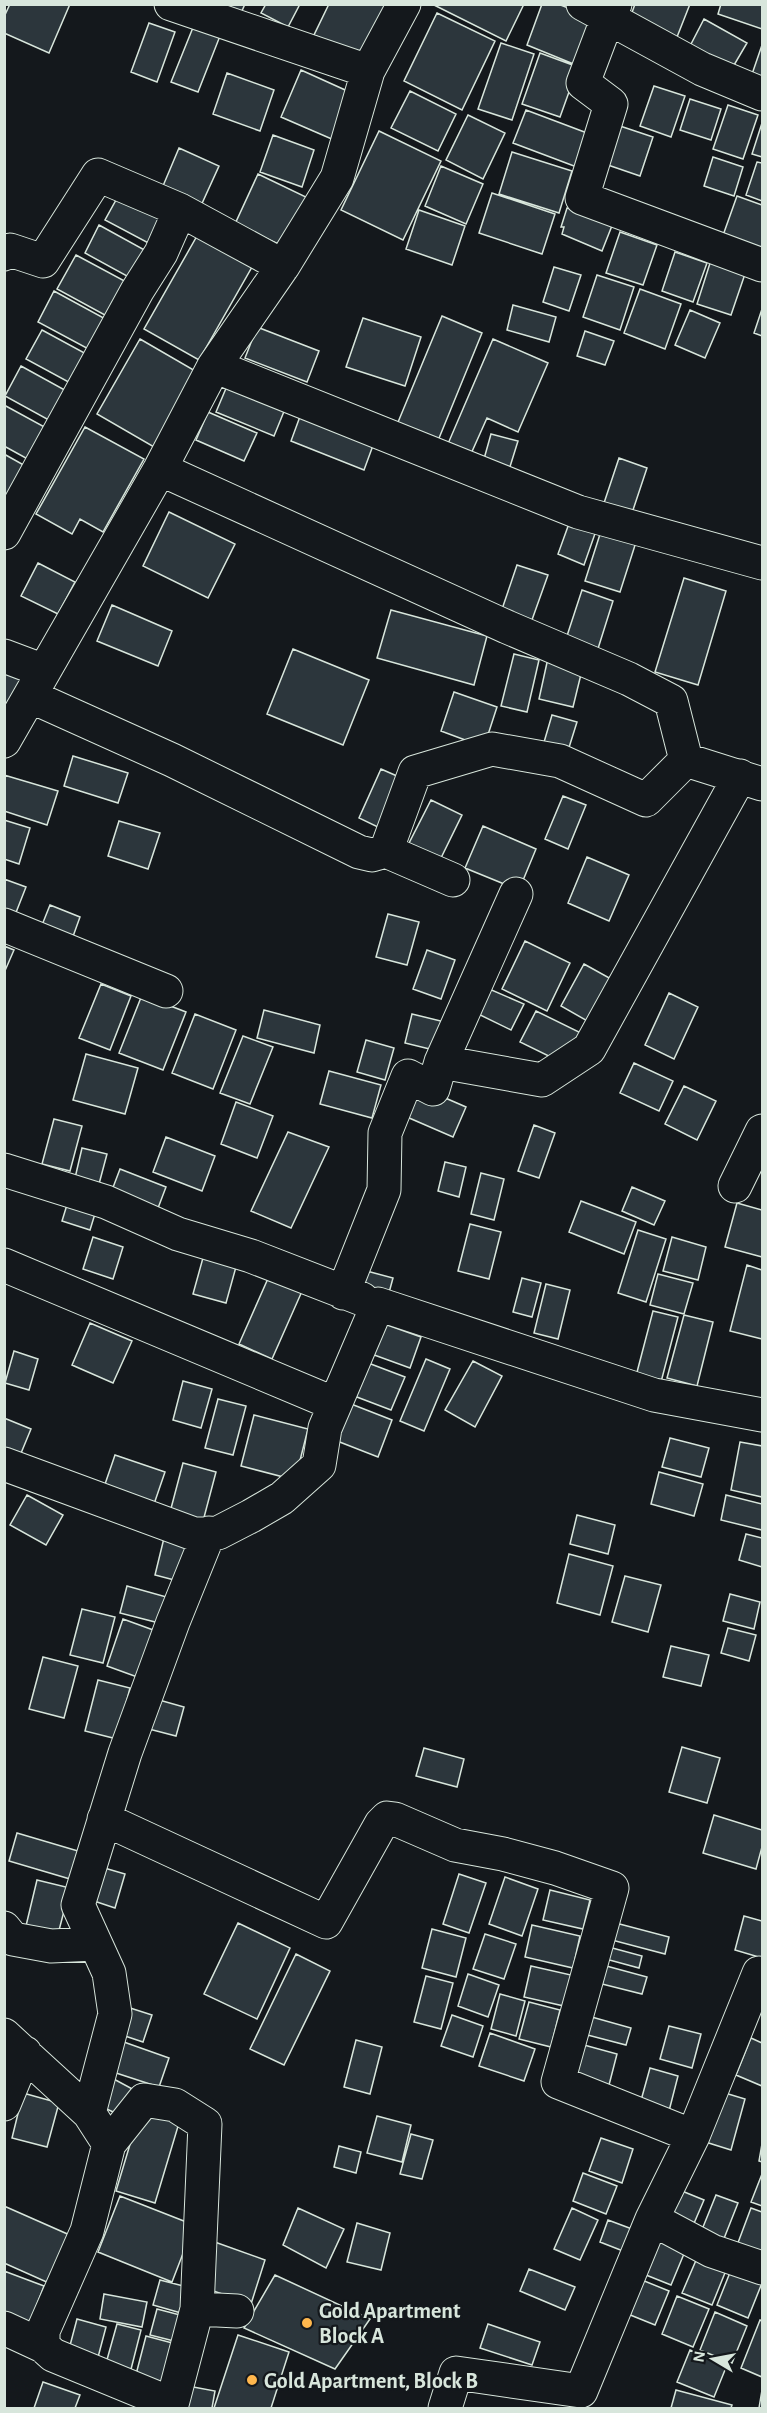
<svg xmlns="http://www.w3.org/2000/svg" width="767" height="2413" font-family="'Alegreya Sans',sans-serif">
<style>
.building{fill:#2c363c;stroke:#d8e6dc;stroke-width:1.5}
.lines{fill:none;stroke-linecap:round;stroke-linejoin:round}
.minor-casing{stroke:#d8e6dc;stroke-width:35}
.minor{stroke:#14181c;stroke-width:33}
.poi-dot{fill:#ffb74d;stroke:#14181c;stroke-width:2}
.labels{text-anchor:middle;stroke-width:4.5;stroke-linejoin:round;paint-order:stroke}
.poi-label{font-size:22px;font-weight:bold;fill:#d8e6dc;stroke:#14181c;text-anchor:start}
</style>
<rect width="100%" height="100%" fill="#14181c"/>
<!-- building -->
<path class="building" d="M10 4H70L49 53 4 33V17Z
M220 4H245L241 13Z
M266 4H300L288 27 261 13Z
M329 4H397L369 61 314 35Z
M432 4H524L506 41Z
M542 4H558L594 18 576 65 527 45Z
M635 4H690L677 37 630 18Z
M721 4H762V29L718 14Z
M437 13 495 41 462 110 404 81Z
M704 19 747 43 730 72 689 48Z
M149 23 175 32 157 82 131 72Z
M194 25 220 36 198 92 171 82Z
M501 43 534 54 512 120 478 109Z
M762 45V84L750 80Z
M540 53 578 67 560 117 522 104Z
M301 70 354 94 334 140 281 117Z
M227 73 274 90 260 131 213 114Z
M654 86 685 96 671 137 640 126Z
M410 91 456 114 438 151 391 128Z
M690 99 721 109 711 140 680 130Z
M728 105 758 115 743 159 713 149Z
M526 110 595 136 582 169 513 143Z
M468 115 505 133 483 179 446 160Z
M762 123V157L752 154Z
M617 125 653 137 640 176 605 164Z
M379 131 441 161 403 240 341 210Z
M273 135 314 150 302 187 260 172Z
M179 148 219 166 199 210 160 193Z
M512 152 572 171 559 213 499 194Z
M713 157 743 167 734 196 704 186Z
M757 162 762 163V201L746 195Z
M441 166 483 184 466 224 425 206Z
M258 174 308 198 285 247 235 224Z
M121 191 169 217 154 246 105 220Z
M492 193 555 214 542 254 479 233Z
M737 196 762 205V248L721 241Z
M567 208 615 218 602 251 562 234 564 227H561Z
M419 210 465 226 452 265 406 249Z
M99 225 150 253 136 281 85 253Z
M620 232 657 245 643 285 606 273Z
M197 236 252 267 199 360 144 329Z
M675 252 707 263 693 302 662 291Z
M76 255 132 285 114 320 57 289Z
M711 260 746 271 731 315 697 304Z
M554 267 581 275 569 311 543 302Z
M597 275 634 287 620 330 583 317Z
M640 289 681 304 665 349 624 333Z
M54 291 111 322 94 352 38 322Z
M513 305 556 317 549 342 507 330Z
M762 309V336L754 333Z
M690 310 720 323 705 358 675 345Z
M442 316 482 333 437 443 396 427Z
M363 318 421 337 405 386 346 367Z
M257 327 319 351 307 382 245 358Z
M42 330 90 356 74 385 26 359Z
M585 331 614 341 605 365 577 356Z
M140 339 197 372 154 447 97 414Z
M493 339 548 363 518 432 487 418 470 456 447 446Z
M21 366 72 394 56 424 5 396Z
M227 386 285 409 274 436 216 412Z
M4 405 50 430 33 462 4 446Z
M302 411 375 440 364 470 291 441Z
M208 412 257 433 244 461 196 440Z
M85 427 144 459 103 532 80 519 72 534 36 514Z
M491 434 518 441 508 473 482 466Z
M4 454 29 468 4 502Z
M619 458 647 468 630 519 602 509Z
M169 512 235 544 208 598 143 566Z
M571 518 597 528 584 565 558 554Z
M602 528 637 539 620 592 585 581Z
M38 563 75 582 58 614 21 596Z
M517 565 548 575 528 631 498 621Z
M684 578 726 591 698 685 655 672Z
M582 590 613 601 596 655 564 645Z
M112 605 172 631 158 666 97 641Z
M391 610 487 636 474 685 377 658Z
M293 649 369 680 343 745 267 714Z
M514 654 539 660 527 712 501 706Z
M548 658 583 666 573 707 539 699Z
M4 665 27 672 15 709 4 706Z
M454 692 497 707 484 747 441 731Z
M552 715 577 722 566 757 542 749Z
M73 756 128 773 118 803 64 786Z
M381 769 406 780 384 830 359 818Z
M4 775 58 791 47 825 4 811Z
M563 796 586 805 568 849 545 839Z
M431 800 462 815 437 866 405 851Z
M4 820 30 828 19 864 4 859Z
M119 821 160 833 148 869 108 856Z
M483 826 536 849 519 890 465 868Z
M587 857 629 875 609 921 568 903Z
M4 879 26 887 15 915 4 911Z
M50 905 80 917 71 942 40 930Z
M388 914 419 922 407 965 376 957Z
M525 941 570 963 547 1011 502 989Z
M4 946 14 950 4 973Z
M427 950 455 960 441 999 413 989Z
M584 964 622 985 598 1027 561 1006Z
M101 984 131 996 110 1050 79 1038Z
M480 985 524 1004 511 1030 470 1010Z
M669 993 698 1007 674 1059 645 1045Z
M142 995 186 1012 163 1070 119 1053Z
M264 1010 320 1025 314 1053 257 1038Z
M536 1011 581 1033 565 1064 520 1042Z
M195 1014 236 1030 213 1089 172 1073Z
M412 1014 449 1023 442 1052 405 1043Z
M243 1036 273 1047 250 1104 220 1093Z
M366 1040 394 1048 385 1080 357 1072Z
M86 1054 138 1068 125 1114 73 1100Z
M634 1063 673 1081 659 1111 620 1093Z
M329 1071 381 1085 372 1118 320 1104Z
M413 1084 466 1107 453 1137 400 1114Z
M684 1086 716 1101 697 1140 665 1124Z
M236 1102 273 1116 257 1158 221 1144Z
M54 1119 82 1126 70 1171 42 1164Z
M534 1125 555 1133 539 1178 518 1171Z
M288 1132 329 1147 291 1228 251 1211Z
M166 1137 215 1156 202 1191 153 1172Z
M82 1148 107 1154 99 1184 75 1178Z
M445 1162 466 1167 459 1197 438 1191Z
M120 1169 166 1187 155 1216 109 1198Z
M481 1173 504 1179 494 1220 471 1214Z
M632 1187 665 1201 654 1225 622 1211Z
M70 1195 98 1204 90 1230 62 1221Z
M581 1201 636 1222 624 1254 569 1232Z
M737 1203 762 1210V1257L725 1247Z
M470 1224 501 1232 489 1279 458 1271Z
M638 1230 666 1239 646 1302 618 1293Z
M93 1237 123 1247 113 1279 83 1269Z
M672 1237 706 1247 698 1280 663 1271Z
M206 1247 239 1256 226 1303 193 1294Z
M747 1265 762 1270V1339L730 1331Z
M363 1270 393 1278 387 1300 357 1292Z
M270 1274 303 1289 272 1359 239 1344Z
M658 1274 693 1283 684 1314 650 1305Z
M522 1278 541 1283 532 1317 513 1312Z
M546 1284 570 1290 558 1339 534 1333Z
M653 1311 678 1317 661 1382 636 1376Z
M684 1315 713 1322 697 1386 667 1378Z
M376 1321 421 1337 410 1368 366 1352Z
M90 1323 132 1341 113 1383 72 1365Z
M14 1351 38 1359 29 1390 5 1383Z
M426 1359 450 1369 424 1431 400 1421Z
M363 1361 405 1377 391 1410 349 1394Z
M473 1361 502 1376 475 1427 445 1410Z
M183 1381 212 1389 201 1428 173 1420Z
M218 1399 246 1406 233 1455 205 1448Z
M346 1402 392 1420 378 1457 332 1439Z
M254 1415 308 1429 295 1480 241 1466Z
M4 1418 31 1429 19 1458 4 1452Z
M670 1438 709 1448 701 1477 662 1467Z
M740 1442 762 1446V1497L731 1490Z
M115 1455 165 1472 153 1507 103 1490Z
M183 1463 216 1472 202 1525 169 1516Z
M659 1472 703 1484 694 1516 651 1504Z
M27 1495 63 1515 46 1545 10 1525Z
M726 1495 762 1504V1530L721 1520Z
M577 1515 615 1525 608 1554 570 1544Z
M746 1534 762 1538V1567L739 1560Z
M164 1538 191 1545 182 1582 155 1575Z
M569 1554 613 1566 600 1615 557 1603Z
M625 1576 661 1585 648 1632 612 1622Z
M127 1586 170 1598 163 1624 120 1613Z
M730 1594 760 1602 754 1629 723 1621Z
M82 1609 115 1617 103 1663 70 1655Z
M123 1619 156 1631 140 1678 107 1666Z
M728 1628 756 1635 749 1661 721 1653Z
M671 1646 709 1655 701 1686 663 1677Z
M43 1657 78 1666 64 1718 29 1709Z
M98 1680 130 1688 117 1739 85 1731Z
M152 1698 184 1707 176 1736 145 1728Z
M682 1747 720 1758 707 1803 669 1792Z
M424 1748 464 1759 457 1787 416 1776Z
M714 1815 762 1830V1847L756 1869 703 1853Z
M17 1833 78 1851 70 1879 9 1861Z
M101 1867 125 1874 115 1908 91 1900Z
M459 1874 486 1883 469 1933 443 1924Z
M505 1877 538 1889 522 1936 489 1924Z
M37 1880 70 1888 57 1938 25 1930Z
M550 1890 590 1900 583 1929 543 1920Z
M744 1916 762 1921V1958L735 1950Z
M612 1922 669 1937 665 1954 608 1939Z
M238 1923 290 1948 257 2019 204 1994Z
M532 1925 580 1936 573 1968 525 1957Z
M432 1929 466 1938 456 1977 422 1968Z
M485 1934 516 1944 504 1979 473 1969Z
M605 1946 642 1956 639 1968 602 1958Z
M296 1954 330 1971 284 2065 250 2049Z
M599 1964 647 1977 642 1994 594 1982Z
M531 1966 571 1975 564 2006 524 1997Z
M468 1974 499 1985 488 2017 458 2006Z
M426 1976 453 1983 441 2029 414 2022Z
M500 1994 525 2001 516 2036 491 2029Z
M529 2002 560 2010 551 2047 519 2039Z
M124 2006 152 2015 143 2042 116 2033Z
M581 2014 631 2028 626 2045 576 2032Z
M452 2015 483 2026 473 2057 441 2046Z
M669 2026 701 2034 692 2068 660 2059Z
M490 2033 535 2049 524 2081 479 2066Z
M751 2038 762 2043V2086L736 2075Z
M356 2040 382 2047 370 2094 344 2087Z
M121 2041 169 2058 159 2087 110 2071Z
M584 2045 617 2054 609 2085 575 2077Z
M650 2068 678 2076 669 2111 640 2104Z
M110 2077 138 2092 122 2116 98 2105Z
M715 2090 745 2099 731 2150 699 2140Z
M23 2093 59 2103 47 2147 12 2138Z
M140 2111 179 2123 155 2203 116 2191Z
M377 2116 411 2125 402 2162 367 2153Z
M411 2134 433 2140 422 2179 400 2174Z
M601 2138 633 2149 622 2183 589 2171Z
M762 2144V2162L759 2161Z
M339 2146 361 2152 356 2173 334 2167Z
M583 2173 617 2186 606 2214 573 2201Z
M762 2174V2206L751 2202Z
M677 2189 704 2200 692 2228 666 2217Z
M716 2195 738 2203 723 2241 701 2232Z
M120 2196 194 2225 172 2282 98 2252Z
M4 2206 81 2240 60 2288 4 2263Z
M298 2208 344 2229 326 2268 283 2245Z
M572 2208 598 2220 580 2260 554 2249Z
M751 2208 762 2212V2259L736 2248Z
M608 2220 632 2229 623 2251 600 2242Z
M357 2223 390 2233 381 2270 347 2262Z
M655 2237 686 2249 671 2285 641 2273Z
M212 2241 265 2260 251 2304 202 2287Z
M700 2251 729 2263 712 2305 682 2293Z
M733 2265 762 2283 748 2318 717 2305Z
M529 2269 575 2287 565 2310 520 2291Z
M4 2271 44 2286 27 2331 4 2322Z
M275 2275 370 2319 335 2369 244 2328Z
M632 2276 669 2291 655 2325 618 2310Z
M160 2280 195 2289 188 2315 153 2305Z
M104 2294 147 2302 142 2327 100 2319Z
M677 2296 709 2309 693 2347 662 2334Z
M157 2309 184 2316 178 2342 150 2335Z
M715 2312 747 2326 732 2363 700 2350Z
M77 2319 106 2327 97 2361 68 2353Z
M760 2320 762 2321V2377L741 2368Z
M117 2324 141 2330 128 2381 103 2374Z
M488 2324 540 2342 532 2365 480 2348Z
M238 2335 289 2352 271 2408H214Z
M146 2336 180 2345 167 2394 133 2386Z
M690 2350 727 2365 714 2397 677 2382Z
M43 2382 80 2395 75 2408H34Z
M188 2386 215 2391 212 2408H184Z
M676 2390 732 2405 731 2408H671Z
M762 2390V2408H759Z"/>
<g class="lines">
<!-- minor casing -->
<g class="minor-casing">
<path id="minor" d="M171 4 368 71
M583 4 702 69 762 94
M615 4 608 17 583 83 611 104 582 198 762 265
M4 254 10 250 43 261 98 175 180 210 283 266
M214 366 578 512 762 563
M160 469 507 627 629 679 671 701 686 760
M4 533 137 291 161 253 180 210
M4 656 44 671
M30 696 172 760 359 852 372 855 386 851 415 772 492 749 560 761 646 800 686 760 762 784
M4 741 160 469 214 366 283 266 337 178 368 71 404 4
M386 851 453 880
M4 925 166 991
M441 1062 542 1080 589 1049 740 776
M4 1170 106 1202 178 1234 251 1256 362 1299
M735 1186 762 1131
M4 1265 335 1404
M343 1293 384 1190 385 1133 408 1076 433 1089 441 1062 516 894
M4 1464 194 1534 218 1533 251 1516 282 1498 319 1465 325 1428 378 1304 654 1395 762 1415
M104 1819 326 1922 381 1824 387 1818 395 1819 455 1845 503 1854 555 1868 612 1888 558 2082 693 2136 652 2219 712 2251 762 2268
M4 1928 13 1939 51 1946 95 1944
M4 2035 89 2113 109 2144 87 2231 43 2331V2346L53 2355 172 2404
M4 2104 25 2053
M89 2113 115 2014 109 1973 78 1905 125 1753 173 1622 209 1533
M693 2136 759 1973 762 1974
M109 2144 144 2100 175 2105 205 2124 197 2309
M4 2328 43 2346
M171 2408 197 2309 237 2311
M445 2408 456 2373 581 2391 652 2219"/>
</g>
<!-- minor -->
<use href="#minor" class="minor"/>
</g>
<!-- markers -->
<g class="poi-dot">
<circle cx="307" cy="2323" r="6"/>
<circle cx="252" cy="2380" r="6"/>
</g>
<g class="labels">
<!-- poi labels -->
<g class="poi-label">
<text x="319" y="2318">Gold Apartment<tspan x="319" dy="25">Block A</tspan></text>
<text x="264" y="2388">Gold Apartment, Block B</text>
</g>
</g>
<!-- border -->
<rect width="767" height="2413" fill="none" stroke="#d8e6dc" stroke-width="12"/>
<!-- north arrow -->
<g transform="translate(713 2359) rotate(280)" stroke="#14181c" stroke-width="4.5" paint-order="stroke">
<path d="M0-4.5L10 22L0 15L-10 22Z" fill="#d8e6dc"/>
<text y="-9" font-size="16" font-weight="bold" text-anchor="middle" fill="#d8e6dc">N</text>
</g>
</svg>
